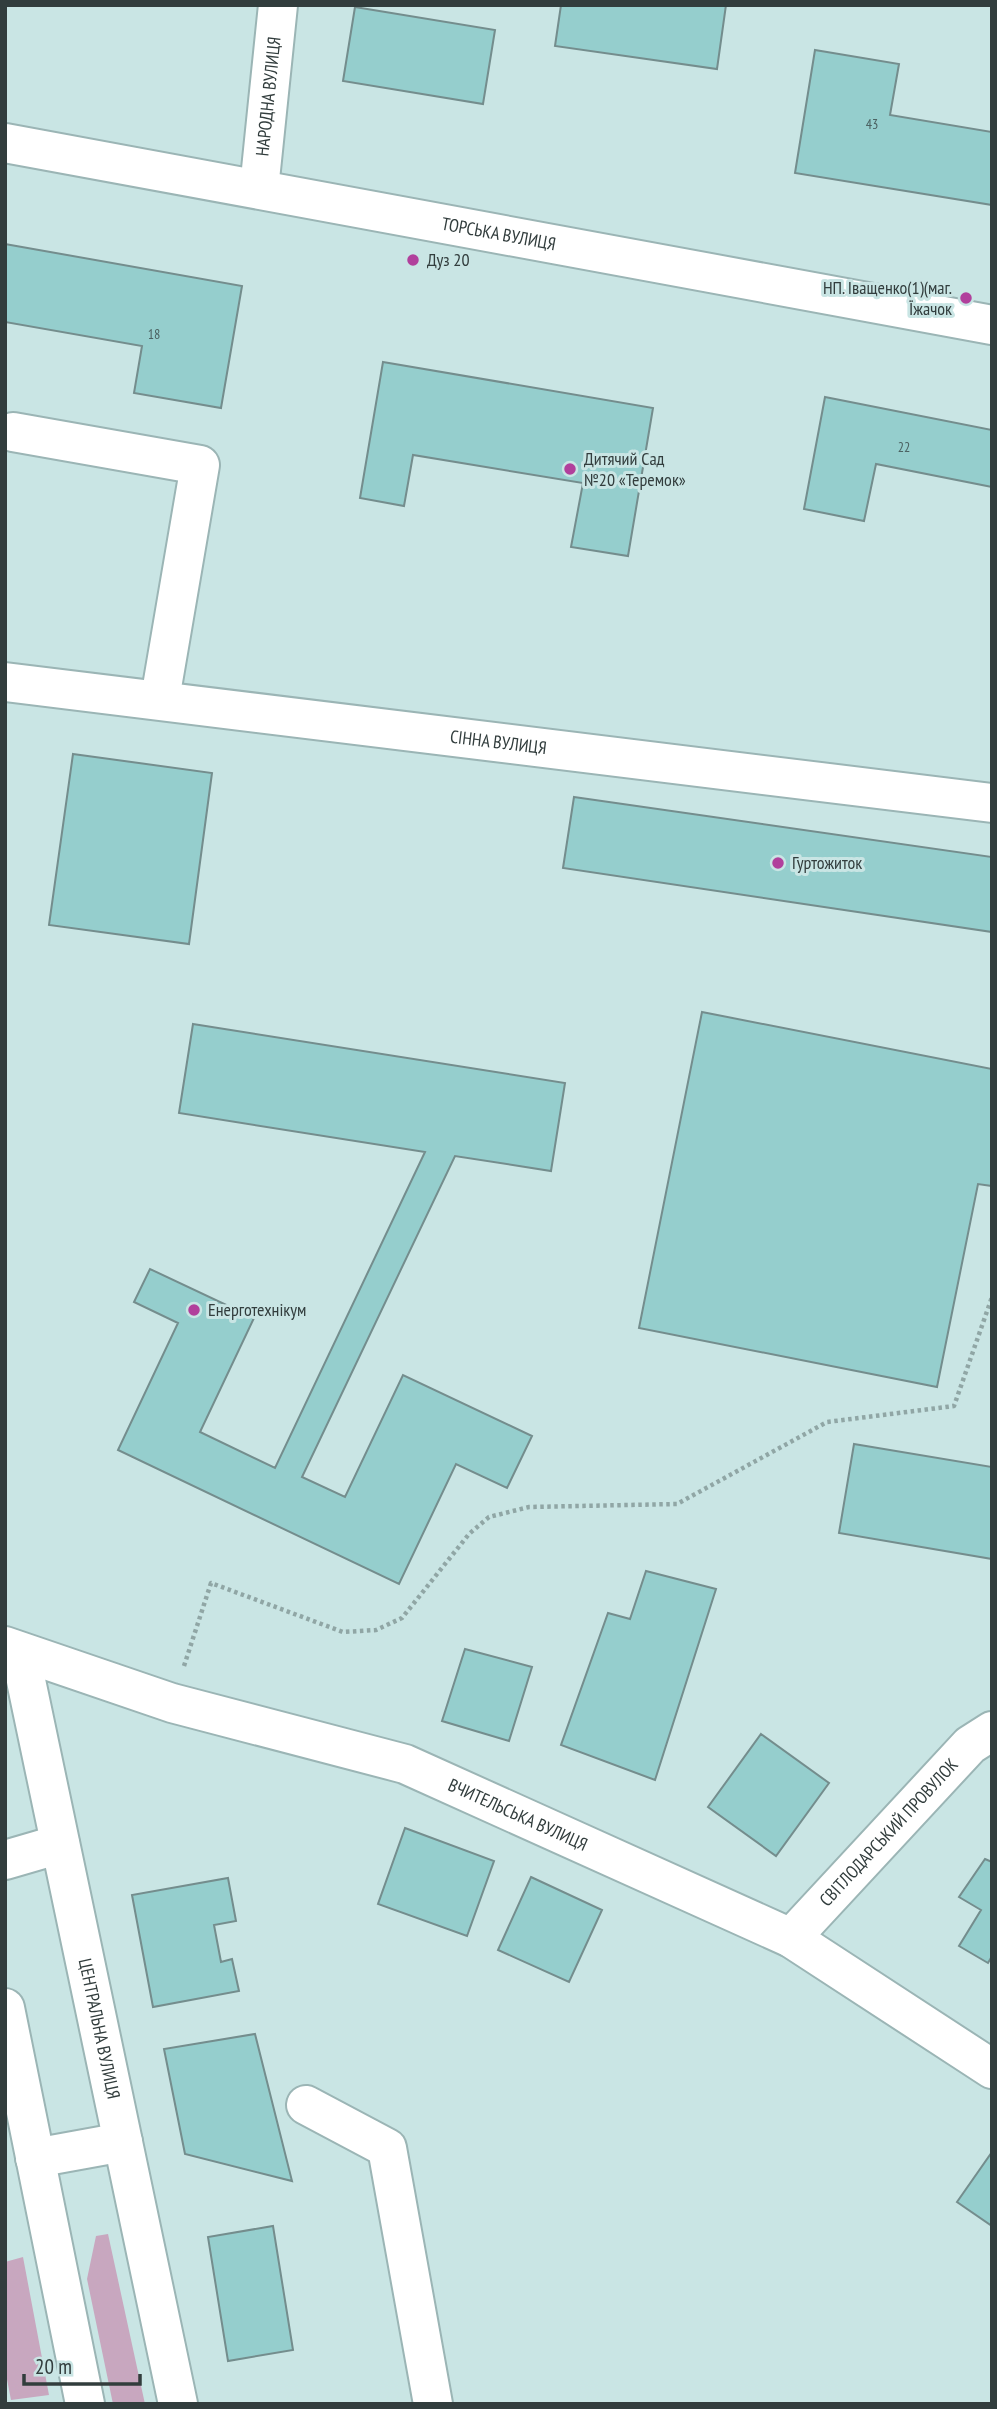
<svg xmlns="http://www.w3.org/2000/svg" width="997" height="2409" font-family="'PT Sans Narrow',sans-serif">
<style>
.green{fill:#c8a7bf}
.building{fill:#95cecd;stroke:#748d8d;stroke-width:2}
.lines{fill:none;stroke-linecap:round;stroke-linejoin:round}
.minor-casing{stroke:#9bb5b5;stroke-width:42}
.major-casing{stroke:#9bb5b5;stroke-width:42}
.path{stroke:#90a6a5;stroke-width:4.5;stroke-dasharray:3.5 3.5;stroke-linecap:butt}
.minor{stroke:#fff;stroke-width:38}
.major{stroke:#fff;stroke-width:38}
.poi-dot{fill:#b1409c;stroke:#c9e5e4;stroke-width:2.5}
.labels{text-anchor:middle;stroke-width:6;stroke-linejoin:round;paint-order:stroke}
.number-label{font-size:14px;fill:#4b6161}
.street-label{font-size:18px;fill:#323d3d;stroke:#c9e5e4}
.poi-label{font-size:18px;fill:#323d3d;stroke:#c9e5e4;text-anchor:start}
</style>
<rect width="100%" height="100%" fill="#c9e5e4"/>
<!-- green -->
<path class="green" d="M108 2234 145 2404H113L87 2279 96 2236Z
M23 2257 49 2395 11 2400 5 2369V2262Z"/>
<!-- building -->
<path class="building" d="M561 5H726L717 69 555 46Z
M355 7 495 30 483 104 343 81Z
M815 50 899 64 890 115 992 132V205L795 173Z
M5 244 242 286 221 408 134 393 142 346 5 322Z
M383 362 653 408 628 556 571 547 583 483 413 455 404 506 360 498Z
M825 397 992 430V487L876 464 864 521 804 509Z
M73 754 212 773 189 944 49 925Z
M574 797 992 857V932L563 868Z
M702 1012 992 1069V1186L978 1184 937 1387 639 1328Z
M193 1024 565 1083 551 1171 455 1156 302 1477 345 1497 403 1375 532 1436 507 1488 456 1464 399 1584 118 1450 178 1323 134 1302 150 1269 254 1318 200 1432 275 1468 425 1152 179 1113Z
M854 1444 992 1467V1559L839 1533Z
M646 1571 716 1589 655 1780 561 1745 608 1613 630 1619Z
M465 1649 532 1667 509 1741 442 1721Z
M761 1734 829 1783 776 1856 708 1807Z
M405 1828 494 1861 467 1936 378 1904Z
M985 1859 992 1862V1956L988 1963 959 1946 981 1910 959 1897Z
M531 1877 602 1910 569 1982 498 1950Z
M228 1878 236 1921 214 1925 221 1962 232 1959 239 1991 153 2007 132 1895Z
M255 2034 292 2181 185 2154 164 2049Z
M992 2152V2226L957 2202Z
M273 2226 293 2350 228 2361 208 2237Z"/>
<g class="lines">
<!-- minor casing -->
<g class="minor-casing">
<g id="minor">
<path id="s1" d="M259 189 278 5"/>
<path d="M13 432 200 465 160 699"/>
<path id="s2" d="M5 682 992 803"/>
<path id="s3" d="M5 1646 172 1703 405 1764 791 1938 992 2069"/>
<path id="s4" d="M20 1652 178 2404"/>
<path d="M5 1860 60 1844"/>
<path id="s5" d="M791 1938 970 1745 992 1731"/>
<path d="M5 2008 85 2404"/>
<path d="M306 2105 387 2148 433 2404"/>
<path d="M35 2158 123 2142"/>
</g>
</g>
<!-- major casing -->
<g class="major-casing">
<g id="major">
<path id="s6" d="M5 143 992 325"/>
</g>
</g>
<!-- path -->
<path class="path" d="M184 1666 211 1583 343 1632 376 1630 402 1618 469 1534 489 1517 529 1507 677 1504 827 1422 954 1406 992 1297"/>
<!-- minor -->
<use href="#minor" class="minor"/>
<!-- major -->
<use href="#major" class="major"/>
</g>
<!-- markers -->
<g class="poi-dot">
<circle cx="413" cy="260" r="7"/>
<circle cx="966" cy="298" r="7"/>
<circle cx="570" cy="469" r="7"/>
<circle cx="778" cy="863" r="7"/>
<circle cx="194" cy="1310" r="7"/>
</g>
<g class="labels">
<!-- number labels -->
<g class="number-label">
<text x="872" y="129">43</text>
<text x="154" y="339">18</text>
<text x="904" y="452">22</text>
</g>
<!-- street labels -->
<g class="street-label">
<text dy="6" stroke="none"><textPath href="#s1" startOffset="93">НАРОДНА ВУЛИЦЯ</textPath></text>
<text dy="6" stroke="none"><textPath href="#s6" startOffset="502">ТОРСЬКА ВУЛИЦЯ</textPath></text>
<text dy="6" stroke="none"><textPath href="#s2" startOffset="497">СІННА ВУЛИЦЯ</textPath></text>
<text dy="6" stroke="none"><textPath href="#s3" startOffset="541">ВЧИТЕЛЬСЬКА ВУЛИЦЯ</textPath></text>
<text dy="6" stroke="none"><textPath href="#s5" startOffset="144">СВІТЛОДАРСЬКИЙ ПРОВУЛОК</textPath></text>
<text dy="6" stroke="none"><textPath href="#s4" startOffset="385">ЦЕНТРАЛЬНА ВУЛИЦЯ</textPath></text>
</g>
<!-- poi labels -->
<g class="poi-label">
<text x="427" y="266">Дуз 20</text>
<text x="952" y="294" text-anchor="end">НП. Іващенко(1)(маг.<tspan x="952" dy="21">Їжачок</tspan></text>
<text x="584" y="465">Дитячий Сад<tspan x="584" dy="21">№20 «Теремок»</tspan></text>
<text x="792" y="869">Гуртожиток</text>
<text x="208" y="1316">Енерготехнікум</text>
</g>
</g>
<!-- border -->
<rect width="997" height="2409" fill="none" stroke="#323d3d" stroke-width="14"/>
<!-- scale -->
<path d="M24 2374v10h116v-10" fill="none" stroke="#323d3d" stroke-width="3.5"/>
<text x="35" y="2374" font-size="21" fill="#323d3d" stroke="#c9e5e4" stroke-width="5" paint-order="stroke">20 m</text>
</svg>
